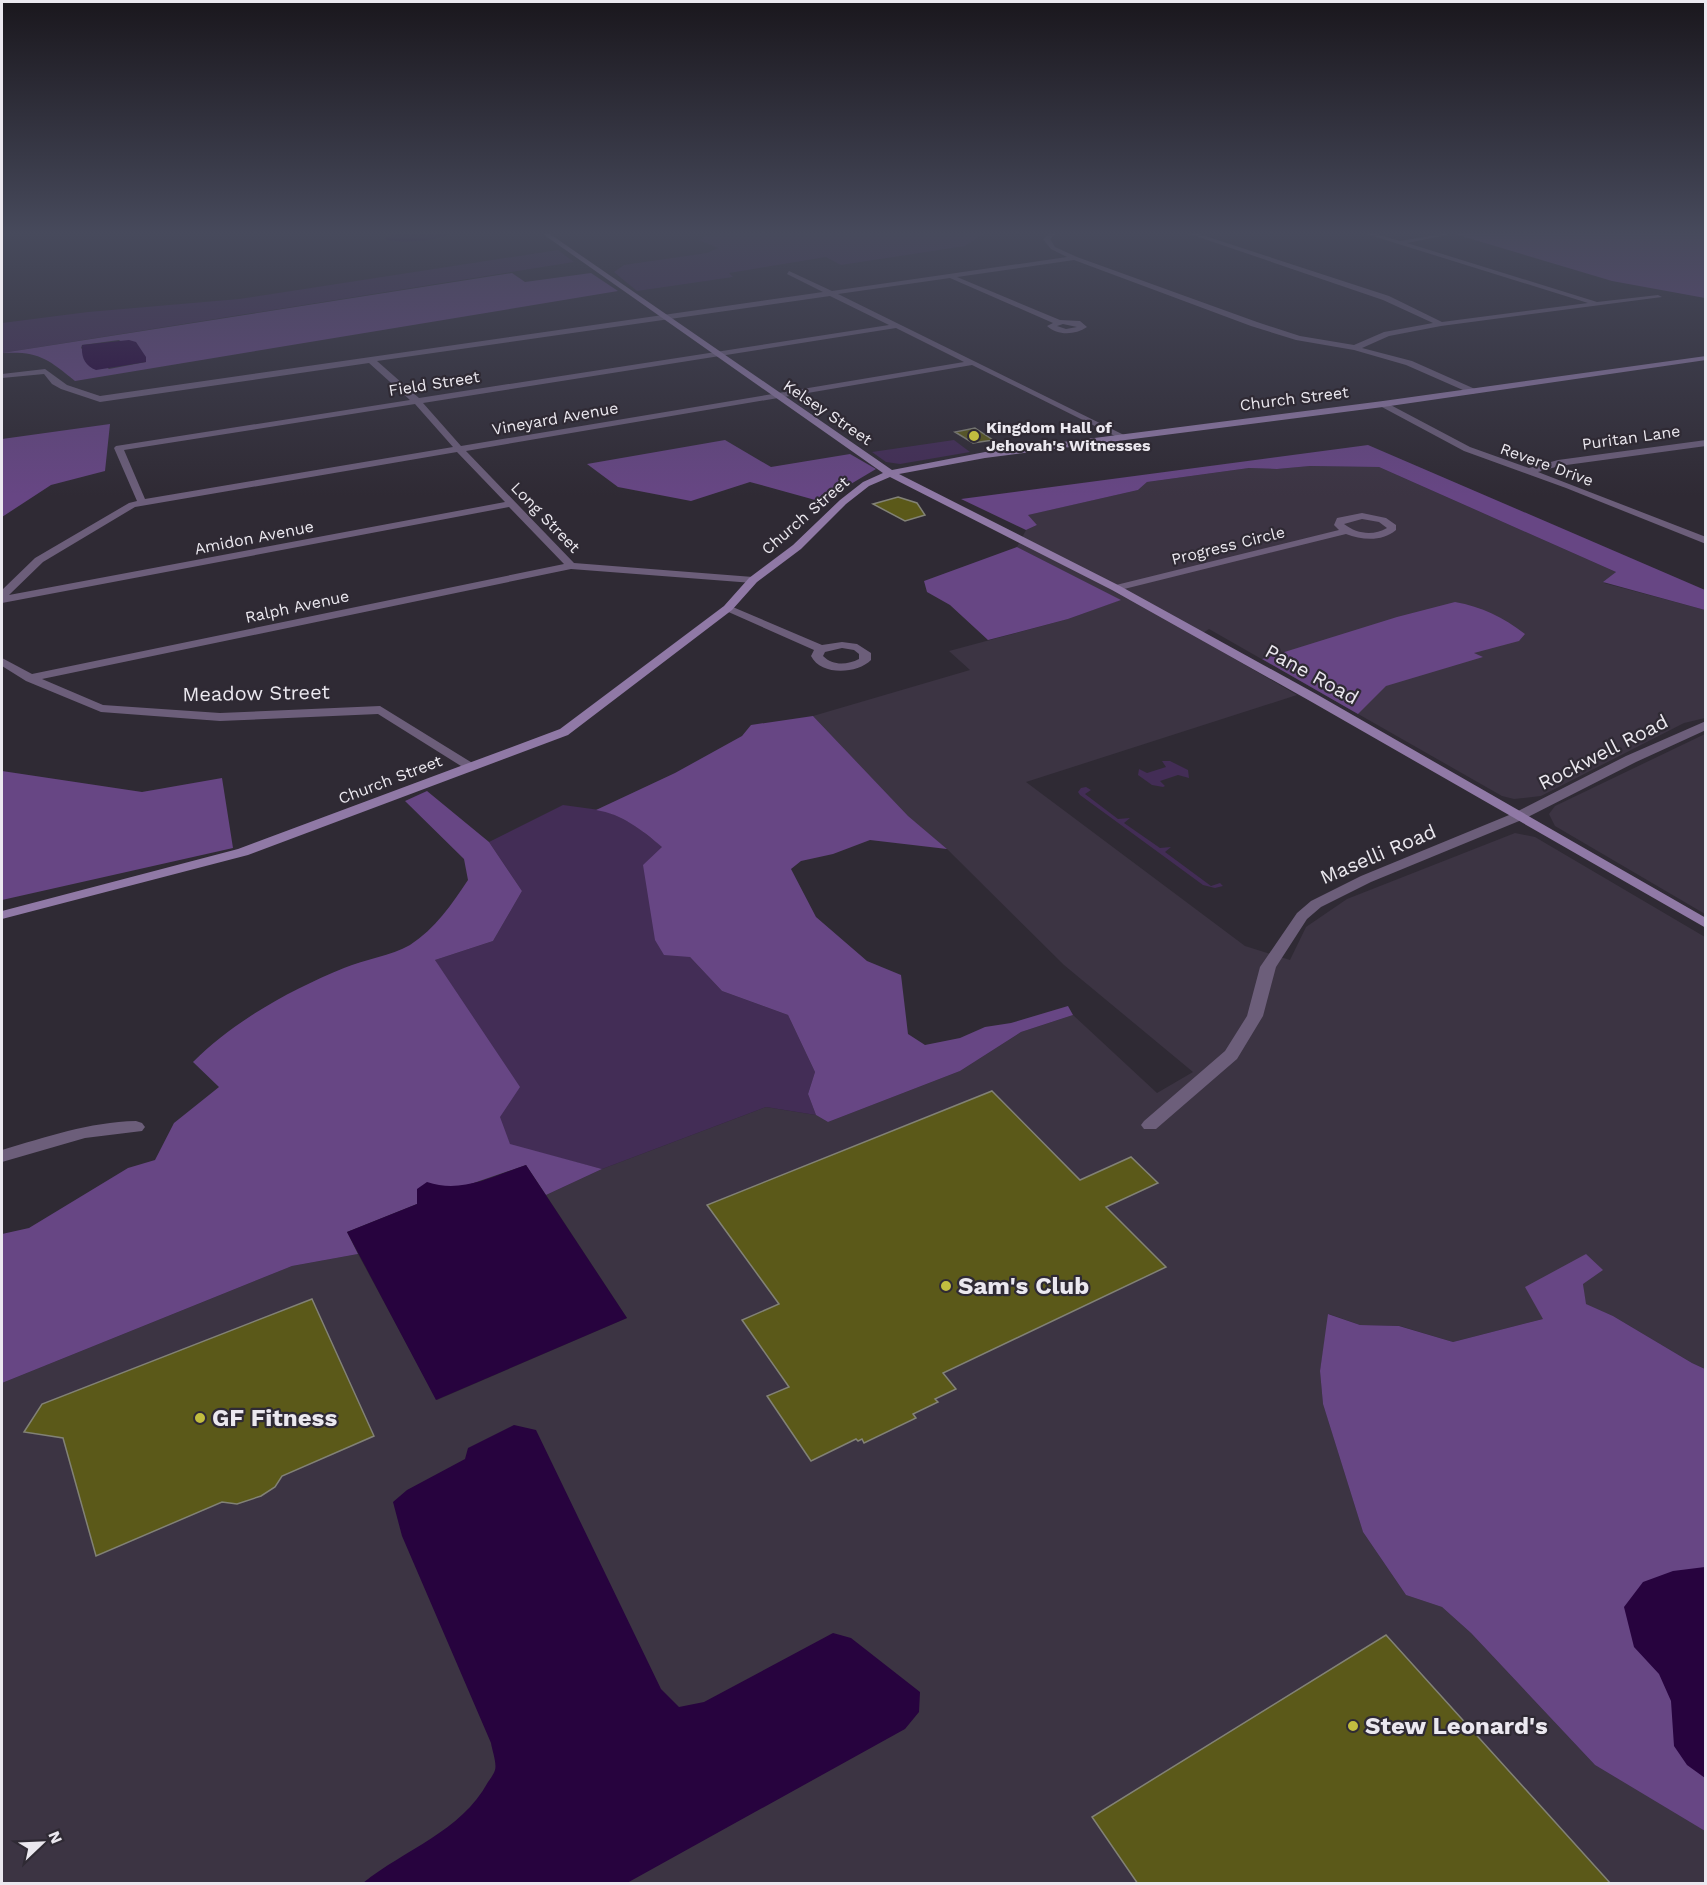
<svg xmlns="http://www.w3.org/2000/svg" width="1707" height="1885" font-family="'Work Sans',sans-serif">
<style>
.built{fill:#3c3443}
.green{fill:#432d56}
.forest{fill:#674684;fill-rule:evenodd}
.water{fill:#27033e}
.building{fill:#5b5919;stroke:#828276;stroke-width:1.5}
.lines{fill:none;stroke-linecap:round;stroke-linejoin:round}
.street{fill:#6c5e7a;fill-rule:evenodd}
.secondary{fill:#9079a6;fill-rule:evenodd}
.poi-dot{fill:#c2bd3f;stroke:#2f2a34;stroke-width:2}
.labels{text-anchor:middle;stroke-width:4.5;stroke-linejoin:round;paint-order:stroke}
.far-street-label{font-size:16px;fill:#ebe8ef;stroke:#2f2a34}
.far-poi-label{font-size:16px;font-weight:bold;fill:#ebe8ef;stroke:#2f2a34;text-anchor:start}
.street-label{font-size:20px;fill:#ebe8ef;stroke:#2f2a34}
.near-poi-label{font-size:24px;font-weight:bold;fill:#ebe8ef;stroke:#2f2a34;text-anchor:start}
</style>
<rect width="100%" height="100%" fill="#2f2a34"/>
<!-- built -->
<path class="built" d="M1310 466 1379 467 1616 572 1604 583 1705 610V718L1684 723 1541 796 1514 799 1502 796 1209 629 1197 637 1297 695 1026 782 1245 946 1290 960 1306 927 1347 899 1515 833 1535 837 1705 937V1369L1692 1363 1613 1316 1585 1304 1583 1284 1586 1254 1543 1319 1453 1342 1400 1326 1360 1325 1329 1314 1320 1371 1323 1404 1363 1532 1406 1595 1442 1607 1471 1633 1595 1765 1705 1831V1883L2 1884V1383L292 1266 358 1254 437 1400 627 1318 546 1195 602 1169 766 1107 816 1115 828 1122 960 1071 1021 1032 1073 1015 1157 1093 1193 1072 1064 965 947 849 908 817 813 716 970 670 949 651 1068 619 1120 600 1017 547 1026 530 1037 525 1027 515 1138 490 1147 482 1249 468 1277 469Z
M1705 734H1706L1705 914 1555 826 1549 814 1555 806Z"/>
<!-- green -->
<path class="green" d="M734 232H986L965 246 841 265 826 257 729 273 733 277 637 291 614 272 624 265 707 253 718 248 699 240 706 236Z
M558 250 574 262 2 353V323L88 312 239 299Z
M954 440 970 452 900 464 886 462 872 452Z
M1170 761 1188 770 1189 778 1178 775 1160 781 1165 786 1163 787 1152 785 1138 775 1139 769 1147 773 1166 767 1162 761Z
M1081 788 1086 787 1091 790 1085 794 1118 819 1130 818 1124 823 1160 848 1171 847 1165 852 1211 886 1220 883 1223 886 1215 888 1203 885 1080 795 1078 792Z
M563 805 607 811 633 824 663 847 690 957 722 991 788 1015 815 1072 808 1094 816 1115 766 1107 602 1169 510 1145 435 960 493 941 522 891 489 842Z"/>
<!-- forest -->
<path class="forest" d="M1448 232H1705V298L1612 281Z
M512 273 525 282 591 273 618 291 75 381C47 358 38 351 2 353ZM119 340 146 362 109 369 81 348 82 345Z
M110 424 105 471 51 485 2 517V439Z
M725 440 771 467 850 454 876 469 839 491 826 503 750 482 691 501 618 487 587 464Z
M1368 445 1705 590V610L1603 582 1616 572 1379 467 1310 466 1277 469 1249 468 1147 482 1138 490 1028 515 1037 525 1026 530 961 499Z
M1017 547 1121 600 1068 619 988 640 950 605 927 592 924 581Z
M1455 602C1482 607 1503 617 1525 634L1519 641 1474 653 1483 657 1386 686 1358 714 1262 659 1397 617Z
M813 716 908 816 947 849 870 840 833 854 801 861 791 869 816 917 867 961 901 975 908 1034 925 1045 960 1038 985 1027 1011 1023 1068 1006 1073 1015 1021 1032 960 1071 828 1122 816 1115 808 1094 815 1072 788 1015 722 991 690 957 664 955 655 940 643 865 662 847C642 830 622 814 596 810L675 773 742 736 751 725Z
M2 771 142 792 222 778 233 848 2 900Z
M427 791 489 842 522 891 493 941 435 960 520 1087 500 1117 510 1144 602 1169 546 1195 526 1165 459 1188 440 1187 417 1204 347 1232 358 1254 292 1266 2 1383V1234L29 1228 128 1168 155 1160 174 1123 219 1087 193 1062C234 1021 290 990 344 968 365 959 391 956 410 945 435 929 452 904 468 880L464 859 405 801Z
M1586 1254 1603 1270 1583 1284 1586 1304 1613 1316 1692 1363 1705 1369V1831L1595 1765 1471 1633 1442 1607 1406 1595 1363 1532 1323 1404 1320 1371 1328 1314 1360 1325 1399 1326 1453 1342 1543 1319 1525 1287Z"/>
<!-- water -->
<path class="water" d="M397 232H449L451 233C440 241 398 244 385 239Z
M129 340 136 342 146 357V362L96 370C85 366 81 357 82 345Z
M526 1165 627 1318 436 1400 347 1232 417 1204V1189L427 1182C462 1194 493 1176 526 1165Z
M514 1425 536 1430 661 1689 679 1707 704 1702 833 1633 851 1638 920 1692 919 1712 905 1729 627 1883H363C405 1849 461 1832 488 1782 490 1779 494 1774 495 1770 497 1763 492 1750 491 1743L402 1536 393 1502 407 1490 465 1459 468 1448Z
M1705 1567H1706L1705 1778 1687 1765 1674 1746 1671 1701 1659 1674 1634 1647 1624 1607 1643 1582 1673 1571Z"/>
<!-- building -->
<path class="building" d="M975 428 993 440 973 443 955 432Z
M898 497 917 503 925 515 905 521 873 504Z
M992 1091 1080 1180 1131 1157 1158 1183 1106 1207 1166 1267 943 1373 956 1389 935 1399 938 1402 913 1414 916 1418 864 1443 862 1439 858 1441 856 1439 811 1461 767 1396 789 1387 742 1320 779 1304 707 1205Z
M312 1299 374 1436 282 1476 275 1487 261 1496 237 1504 222 1502 96 1556 63 1438 24 1432 42 1404Z
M1386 1635 1611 1884H1138L1092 1817Z"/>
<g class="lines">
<!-- street -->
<path class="street" d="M1050 232H1057L1050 239 1055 247 1077 257 1257 322 1300 336 1354 345 1384 332 1433 323 1383 300 1184 232H1193L1389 296 1442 322 1588 303 1360 232H1369L1400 241 1447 233V235L1407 243 1597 302 1658 295 1662 297 1441 326 1389 336 1362 348 1412 361 1475 389V393L1472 394 1406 365 1354 350 1296 340 1251 326 1074 260 957 277 1060 320 1080 321 1087 327C1075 335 1058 336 1047 326L1053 323 950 278 838 294 1126 436 1119 438 972 365 466 451 574 563 753 577 758 580 753 583 571 569 42 679 103 705 220 713 380 706 474 764 475 767 469 771 378 714 220 721 101 712 26 681 2 666V658L32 674 564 564 509 507 2 603V590L35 558 129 503 137 501 114 448 116 446 410 400 369 363 100 402 61 389 52 384 44 374 2 378V374L45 369 67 385 100 396 823 292 787 274 789 271 832 291 1067 257 1051 249 1043 239ZM830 296 889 325 419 398 377 361ZM1063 324 1077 327 1066 329 1057 326ZM896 328 964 362 461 446 423 403ZM415 404 453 447 145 499 124 450ZM457 452 505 502 9 595 43 562 135 507Z
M1383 401 1470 447 1529 468 1558 460 1706 440V446L1559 466 1538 472 1706 537V544L1566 488 1464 451 1380 406 1379 404Z
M1362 513 1386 518 1396 525V530C1382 542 1362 540 1346 534L1116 591 1111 588 1112 586 1339 530 1334 525 1337 518ZM1362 519 1379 522 1387 528C1373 536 1357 534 1344 524Z
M728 605 822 645 842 642 857 644 871 653V660C857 674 821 676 811 656L814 650 724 610 722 608ZM842 648 854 650 859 654V659C847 665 833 666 823 656L825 652Z
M1706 721V730L1636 762 1524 819 1371 882 1321 907 1307 919 1276 967 1263 1016 1237 1059 1156 1129H1144L1141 1125 1144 1121 1225 1051 1247 1016 1260 967 1297 913 1311 901 1361 876 1514 813 1626 756Z
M136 1121 142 1123 145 1127 142 1131 85 1138 2 1162V1150C46 1137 89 1122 136 1121Z"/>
<!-- secondary -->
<path class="secondary" d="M540 232H547L892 470 985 452 1383 401 1706 356V360L1383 407 985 458 899 474 1120 586 1318 695 1706 918V928L1310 701 1112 590 890 477 869 486 846 504 801 549 757 582 732 610 568 735 248 855 2 919V911L238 849 560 729 724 606 749 578 793 545 840 500 863 482 883 473Z"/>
</g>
<!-- sky -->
<linearGradient id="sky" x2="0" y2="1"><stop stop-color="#1a171d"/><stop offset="0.47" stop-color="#474a5c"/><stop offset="1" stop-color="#474a5c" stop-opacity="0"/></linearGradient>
<rect width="1707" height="496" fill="url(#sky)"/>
<!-- markers -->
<g class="poi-dot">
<circle cx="974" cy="436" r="6"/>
<circle cx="946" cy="1286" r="6"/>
<circle cx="200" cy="1418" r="6"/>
<circle cx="1353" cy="1726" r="6"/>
</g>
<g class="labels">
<!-- far-street labels -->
<g class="far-street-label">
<text transform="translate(434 383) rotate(-9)" y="6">Field Street</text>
<text transform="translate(1294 398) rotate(-7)" y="6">Church Street</text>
<text transform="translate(828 412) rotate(34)" y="6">Kelsey Street</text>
<text transform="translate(555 418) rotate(-10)" y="6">Vineyard Avenue</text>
<text transform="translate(1631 437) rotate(-8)" y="6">Puritan Lane</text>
<text transform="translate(1547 464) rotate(20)" y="6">Revere Drive</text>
<text transform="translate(805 515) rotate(-41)" y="6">Church Street</text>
<text transform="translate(546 517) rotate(46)" y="6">Long Street</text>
<text transform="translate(254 537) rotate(-11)" y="6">Amidon Avenue</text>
<text transform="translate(1228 545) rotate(-14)" y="6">Progress Circle</text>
<text transform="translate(297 606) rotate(-12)" y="6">Ralph Avenue</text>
<text transform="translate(390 779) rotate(-21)" y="6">Church Street</text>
</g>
<!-- far-poi labels -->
<g class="far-poi-label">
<text x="986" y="433">Kingdom Hall of<tspan x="986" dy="18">Jehovah's Witnesses</tspan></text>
</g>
<!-- street labels -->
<g class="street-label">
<text transform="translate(1312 674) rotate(29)" y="7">Pane Road</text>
<text transform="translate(256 693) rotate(-1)" y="7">Meadow Street</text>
<text transform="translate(1603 752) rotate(-27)" y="7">Rockwell Road</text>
<text transform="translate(1378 854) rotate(-23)" y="7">Maselli Road</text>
</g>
<!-- near-poi labels -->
<g class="near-poi-label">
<text x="958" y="1294">Sam's Club</text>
<text x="212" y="1426">GF Fitness</text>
<text x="1365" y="1734">Stew Leonard's</text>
</g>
</g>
<!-- border -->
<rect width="1707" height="1885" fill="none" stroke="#ebe8ef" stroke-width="6"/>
<!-- north arrow -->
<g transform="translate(42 1843) rotate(67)" stroke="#2f2a34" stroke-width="4.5" paint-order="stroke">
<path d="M0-4.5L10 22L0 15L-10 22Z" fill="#ebe8ef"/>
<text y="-9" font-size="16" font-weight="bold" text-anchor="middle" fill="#ebe8ef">N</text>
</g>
</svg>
